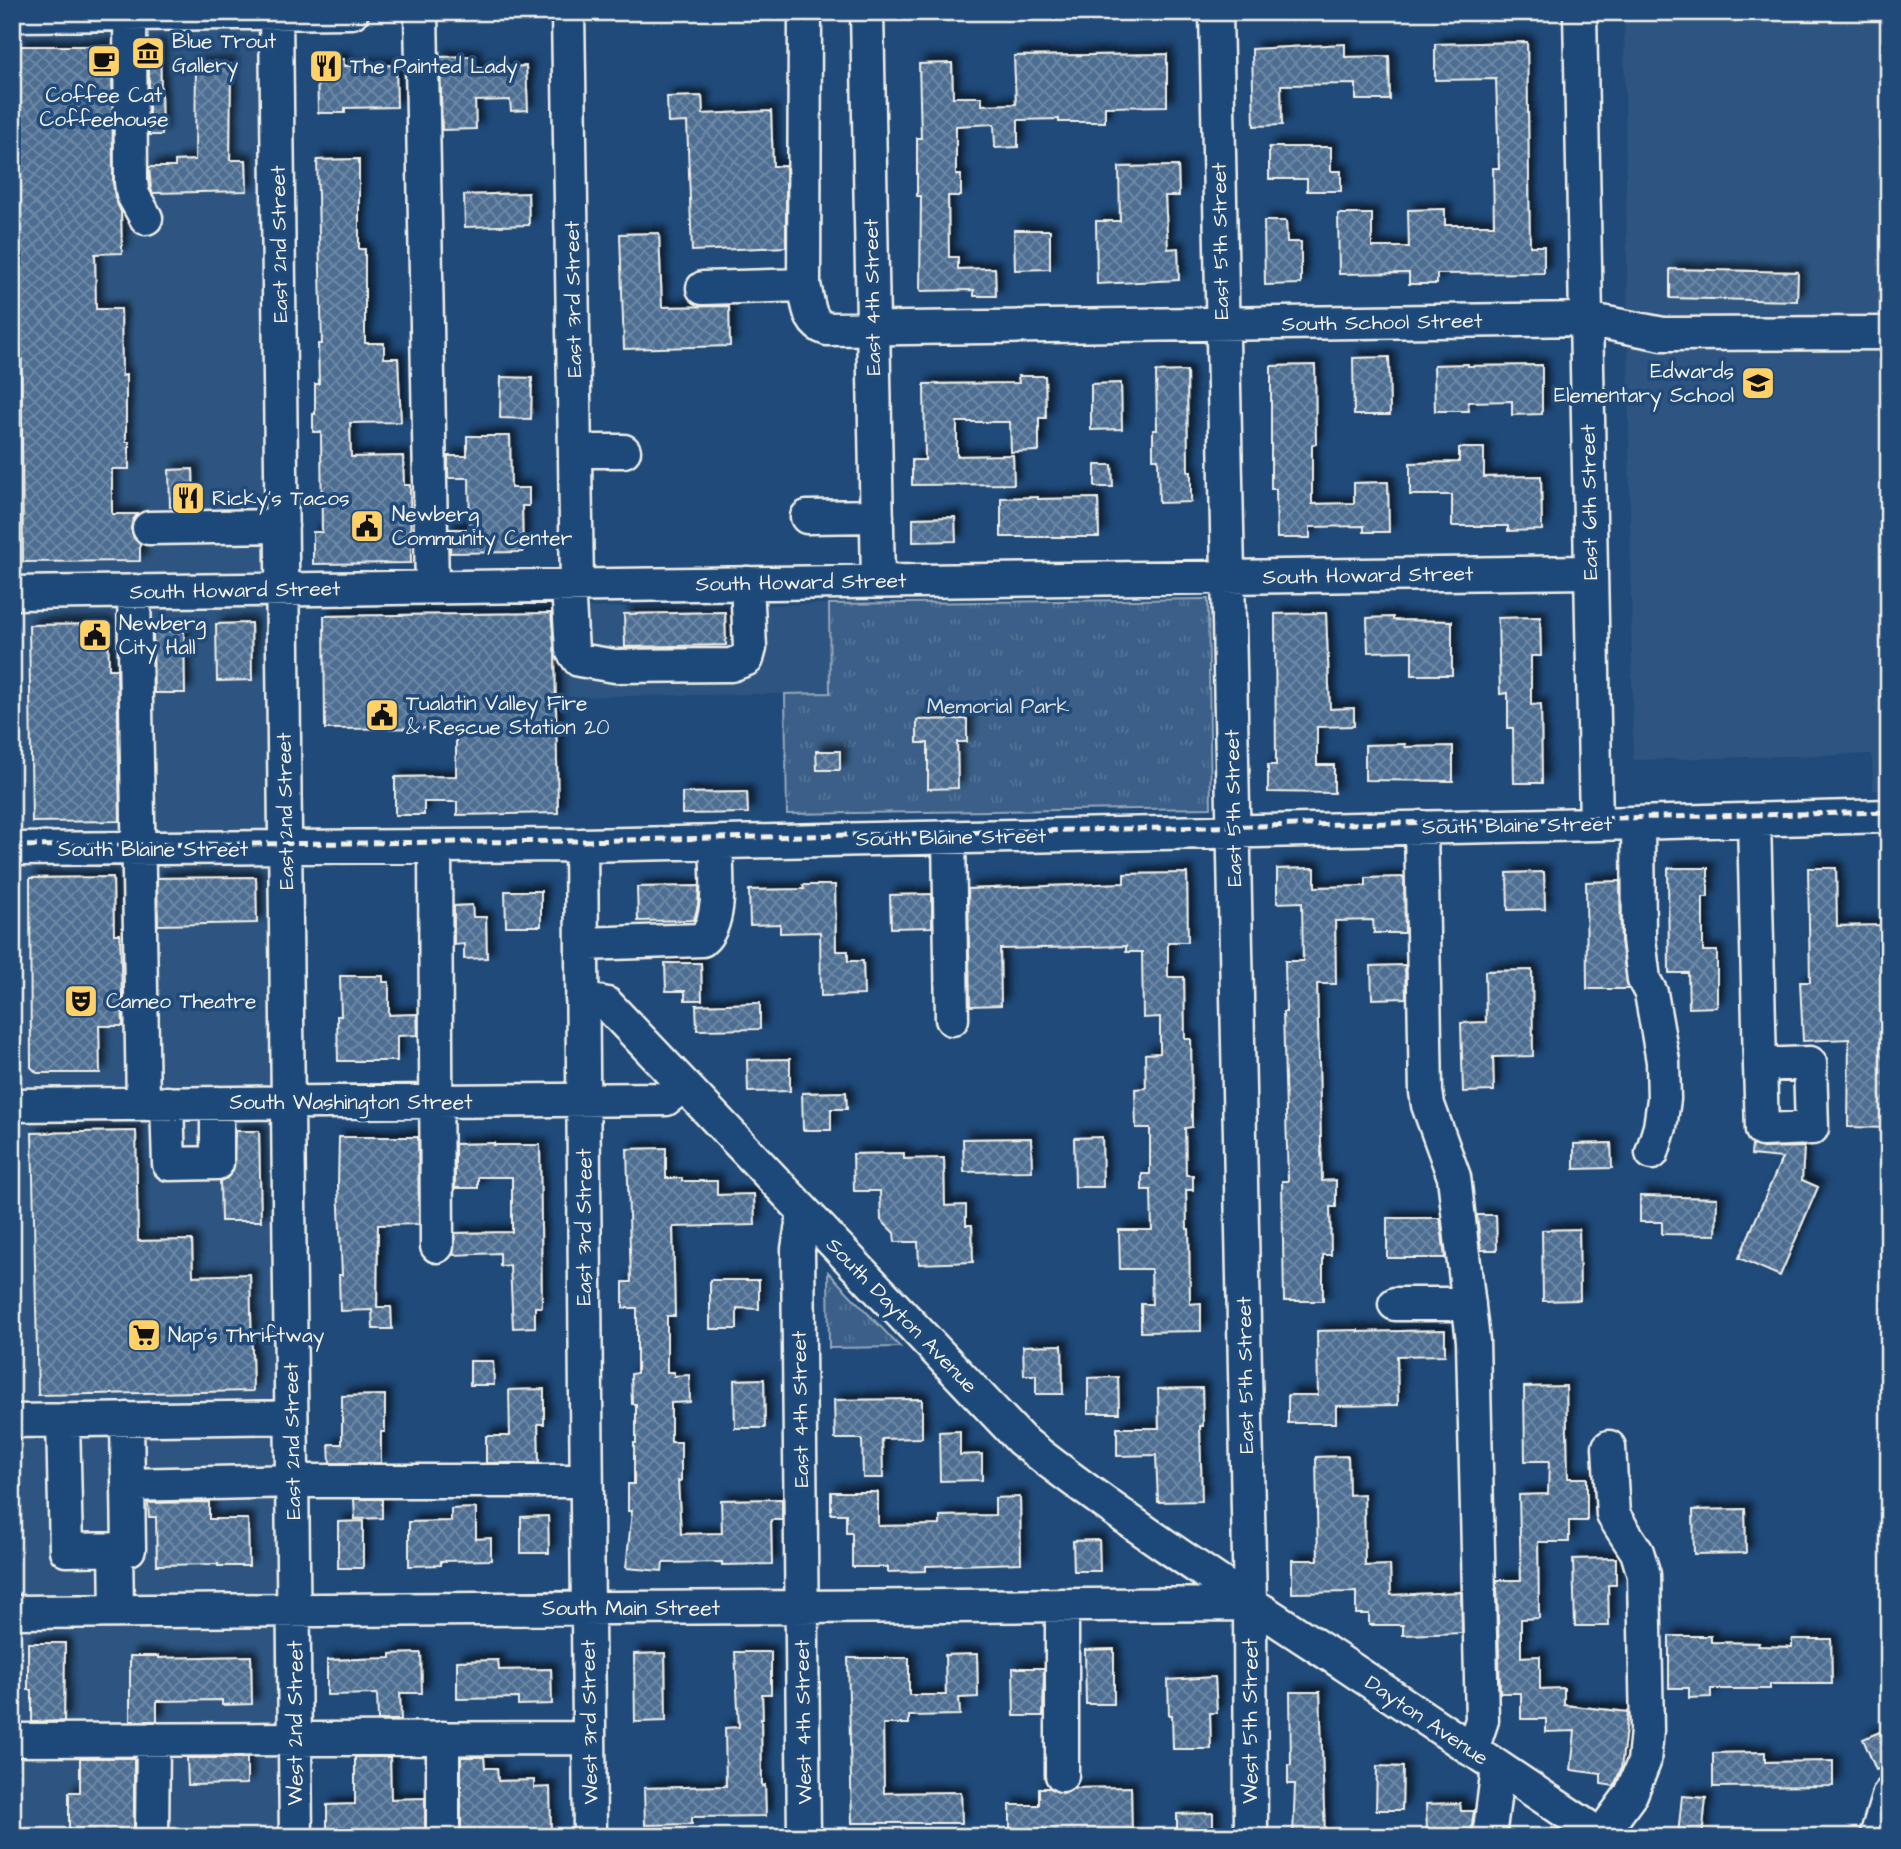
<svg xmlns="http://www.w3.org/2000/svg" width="1901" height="1849" font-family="'Architects Daughter',sans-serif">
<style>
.built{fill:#2d5581}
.park{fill:url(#park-tufts);stroke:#97a8b8;stroke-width:2}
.building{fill:url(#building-cross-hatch);stroke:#f4f1e8;stroke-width:2;filter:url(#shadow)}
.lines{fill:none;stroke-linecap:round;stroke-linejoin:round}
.minor-casing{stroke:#f4f1e8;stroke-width:37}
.minor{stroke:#1f4a7a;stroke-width:32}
.rail{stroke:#f4f1e8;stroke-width:5;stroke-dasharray:10 5;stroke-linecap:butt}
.labels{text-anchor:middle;stroke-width:7;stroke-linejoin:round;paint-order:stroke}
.poi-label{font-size:21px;fill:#f4f1e8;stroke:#1f4a7a;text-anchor:start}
.street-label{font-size:21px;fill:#f4f1e8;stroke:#1f4a7a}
.park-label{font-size:21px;fill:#e1e2de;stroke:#1f4a7a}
</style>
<defs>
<pattern id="park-tufts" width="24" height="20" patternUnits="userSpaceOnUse" patternTransform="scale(1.75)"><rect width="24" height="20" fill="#3a5f88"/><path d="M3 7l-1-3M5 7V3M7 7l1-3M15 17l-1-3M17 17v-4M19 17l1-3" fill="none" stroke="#577699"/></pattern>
<pattern id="building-cross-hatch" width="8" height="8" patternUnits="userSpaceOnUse" patternTransform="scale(1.75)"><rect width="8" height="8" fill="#4d6e92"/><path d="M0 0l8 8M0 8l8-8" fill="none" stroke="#708aa6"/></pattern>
<filter id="shadow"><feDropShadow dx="6" dy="-6" stdDeviation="3.5" flood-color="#0009"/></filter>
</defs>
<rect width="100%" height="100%" fill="#1f4a7a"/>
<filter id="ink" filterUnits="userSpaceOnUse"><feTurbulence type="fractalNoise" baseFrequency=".0143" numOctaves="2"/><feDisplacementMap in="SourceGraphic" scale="14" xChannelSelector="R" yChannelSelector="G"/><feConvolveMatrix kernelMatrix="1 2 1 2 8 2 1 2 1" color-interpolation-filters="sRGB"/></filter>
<g filter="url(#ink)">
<!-- built -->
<path class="built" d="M12 12H266L278 1837H12Z
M1624 12H1889V790H1873L1872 754 1633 760Z
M829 604 830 693 562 697 561 608Z"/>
<!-- park -->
<path class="park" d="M1208 599 1211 808 787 814 785 694 830 693 829 604Z
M828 1272 900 1347 829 1348Z"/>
<!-- building -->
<path class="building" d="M1527 42 1530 246H1544V273L1437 274V284H1409V273L1339 274 1338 214H1372V247H1409L1408 210 1445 209V225H1494L1493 168H1499L1496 79 1435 80V44Z
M1345 44V57L1389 56 1390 100H1356V84L1281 85 1282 125 1254 126 1252 49Z
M19 46H112L113 182 115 198 121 212 122 253 95 254 96 309H121L122 376 126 375V442H129V469H112V514H138L133 520 131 529 134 538 140 544V561L23 562Z
M149 46H160L162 135H149Z
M1167 54V106L1105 107V122H1059V119L1018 120V147L995 148 994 124 956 126V175H961V196H948L949 257H958V269L995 268 996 296H974V290L920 291 921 196H917V138H921L919 64 952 63 953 97H982V105L1016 104 1014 56Z
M474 56V68L526 66 528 110 511 111 510 100 475 101 476 129 442 130 440 57Z
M344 59V66L396 65 397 107 345 108V113H318L317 60Z
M196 64H231L230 160H246L247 191 153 193 151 189 149 167H175V161L195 160Z
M702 96 703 114 771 111 773 166H786V247L692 251 687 122 668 123 667 97Z
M1269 147H1331V171H1341V191H1307V179H1269Z
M359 159V249H365V343H384V358H398L401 422 350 423 351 457 403 456 404 485H410L411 563 313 564V532H322L321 432H313V414H315V384H319L318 344H322L317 160Z
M1178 166 1179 196H1165L1168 249 1178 248 1179 280 1097 284 1096 221H1120L1119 167Z
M528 193 529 225 465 227 464 195Z
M1264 221H1286L1287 242H1301V284L1265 285Z
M1014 230H1050V269L1015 270Z
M659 233 662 307 729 306 730 346 624 349 620 234Z
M1670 269 1798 272 1797 301 1670 298Z
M1389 357 1390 415H1354L1353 358Z
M1468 364V366L1542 365V414L1512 415V401L1468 402 1469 411H1435L1434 365Z
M1315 365 1316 444 1312 445V504L1354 503V483L1388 482 1389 532H1364V526L1310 527V538H1277L1276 489H1271V366Z
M1187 371 1188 472H1191V502L1159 503 1158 459H1153V430H1157L1156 372Z
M1018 376H1045L1046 418H1039V451L1011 452 1010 422H957V456L1013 455 1014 484 912 485V460H925L924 384 1019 383Z
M501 377 532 378 531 419 500 418Z
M1121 383 1122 429 1091 430V384Z
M467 436H510L511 488H529V506H522L523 552 450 553V529H470L469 478H448V456H467Z
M1459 448H1484V477L1541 476 1542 530 1508 531V526H1452V495H1410V463L1459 462Z
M1095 465H1112L1113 487H1095Z
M193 469 194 507H170L169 470Z
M1038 497V499L1098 498 1099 537H1001V498Z
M955 517 956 541 913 542V518Z
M725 612 726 645 625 647 624 614Z
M551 613 555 655 558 813 457 815V802H424V815H395V777L456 776V728L325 729 324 616Z
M1326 613 1330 709 1354 708V726L1317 727V765H1334V793L1268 792V765H1276L1275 614Z
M1393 617V620L1452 621V675H1412V651L1368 652 1367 618Z
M1540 617 1541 656H1531V705L1541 704 1542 783H1514L1513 728H1508V693L1500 694 1498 618Z
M251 623 252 680 217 681 216 624Z
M108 624 109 669H117L120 821 32 822 29 625Z
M153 631H184L185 693H154Z
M967 719V742H957L958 788 928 789V743H917V720Z
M1405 744V747L1453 746V781L1365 780V745Z
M816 751H840V770H817Z
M747 792 748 813 682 814V793Z
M1315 868V887L1366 886V878L1404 877 1405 933H1374L1373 920 1335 921 1336 984H1317L1322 1181 1336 1180V1207H1330L1331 1255H1323V1301H1284L1282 1181H1288L1283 1012H1286L1285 961H1303L1302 902 1277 903V869Z
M1668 868H1708V897H1703V951H1717V1007L1689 1008 1688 973H1669Z
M1808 868H1836L1837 926 1889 925V1128L1848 1127 1849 1039 1803 1041 1800 982H1810Z
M1544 872 1545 909 1508 910 1507 873Z
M1187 873 1188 942H1168V977H1184L1185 1039H1191L1192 1127 1185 1128 1186 1175H1193V1190H1186L1187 1229H1189L1190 1304 1201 1303V1331L1141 1332V1304H1152L1151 1269H1120L1119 1230H1152L1151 1190H1142V1174H1150V1128H1136L1135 1089 1146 1088 1145 1054 1160 1053V1017L1143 1018 1142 952H1126V946L1000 949 1001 1005 970 1006 968 889 1124 883V874Z
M113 877 114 934H120L123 1026H99L100 1073H37L31 1067 30 878Z
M256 877 257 923 158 925 157 878Z
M1620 881 1621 941 1628 989H1587L1586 882Z
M803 885H835L836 951H848V961H863L864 995 821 996 820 932 780 933V924L750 925 749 890 804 889Z
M699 886 698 905 694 920 638 921 637 887Z
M505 891H541V926H506Z
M932 894V927L891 928 890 895Z
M472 905 473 917H486L487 958 464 959V944L454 945V906Z
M665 963H701L702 1000H685V991H666Z
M1405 965 1406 998 1372 999 1371 966Z
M1532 970 1533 1056 1493 1057 1494 1091 1463 1092 1461 1023 1486 1022 1485 971Z
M340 976H383V982H389V1015L417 1014 418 1035 397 1036V1061H338L337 1016H341Z
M760 1003V1029L697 1030 696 1005Z
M790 1059V1091L748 1092 747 1060Z
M846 1092 847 1109H831V1130H803L802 1093Z
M136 1131 138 1241 192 1240 193 1276 250 1274 253 1391 38 1395 32 1133Z
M235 1131H259L261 1221H221L220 1181 227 1178 233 1171Z
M339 1137H418L419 1224 378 1225 377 1307H391L392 1329H373L372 1310 340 1311 339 1275H342L338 1185Z
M1102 1137 1103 1187H1075L1074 1138Z
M1031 1138 1032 1171 964 1172 963 1139Z
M494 1143V1145H540L542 1307H535V1327L513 1328 510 1265 500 1266V1253L453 1255 455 1233 512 1232V1177H478V1188H455V1144Z
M1611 1143 1612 1168 1574 1169V1144Z
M1752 1145 1763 1148 1804 1147 1802 1180 1818 1187 1780 1276 1739 1258 1782 1158 1751 1155Z
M666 1148V1178H682V1181H717V1195L754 1194 755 1225 673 1227 675 1316H667V1372H674V1376L689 1375 690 1402 671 1403V1442H681V1481H678L681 1534 722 1533 721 1500 782 1499V1520H771L772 1564 722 1565V1562L663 1563 662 1571 626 1568 632 1511H628V1484H634V1443H636V1404H632L631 1374 637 1373V1308H623V1282H631L627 1149Z
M904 1153V1159L944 1158 945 1206 966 1205V1225H972L973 1262 919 1264 918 1242H895L894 1233 881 1220 880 1191H854L853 1154Z
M1640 1196 1717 1198 1716 1235 1662 1234V1222H1640Z
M1477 1215H1496L1497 1250H1481Z
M1387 1218H1440L1445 1258H1387Z
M1579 1229 1580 1300 1543 1301 1542 1230Z
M710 1280H759V1309L737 1308V1329H710Z
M1358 1330V1332L1445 1330V1355L1397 1356 1398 1405 1336 1406V1423H1288V1395H1318L1317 1331Z
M1062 1345 1063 1394H1036V1375H1024L1023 1346Z
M470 1361H493L494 1385H470Z
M1118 1377 1119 1413H1088V1378Z
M764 1379 765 1428H735L734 1380Z
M1566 1386 1568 1478H1587V1521H1569V1542H1538L1539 1618 1521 1619V1657L1540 1656V1689L1564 1688V1705L1628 1712 1621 1769 1614 1786 1601 1784V1774L1571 1770 1575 1731 1546 1732V1719H1521V1693H1500L1497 1580H1521L1519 1495 1548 1494 1549 1461H1525L1524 1387Z
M1202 1388 1203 1426H1200L1202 1501 1158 1502 1156 1455 1117 1456V1428H1159L1158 1389Z
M544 1389V1424H538L539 1463H486V1436H510L509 1390Z
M385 1395V1432H381V1463H330L329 1444H342V1396Z
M922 1399V1438L882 1439 883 1478H863L862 1439H835L834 1400Z
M960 1431V1455L982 1454V1480L940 1481 939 1432Z
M1348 1456 1349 1495 1364 1494 1365 1566 1390 1565 1391 1595 1461 1592 1462 1633 1403 1635V1625H1369V1614H1356V1592L1292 1593V1560H1318L1316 1457Z
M831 1492H878V1526L940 1525V1516L995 1515V1498L1020 1497 1021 1563 926 1566V1571L888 1572V1567H852V1533H846V1514H831Z
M354 1499H382V1518L355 1519Z
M209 1502V1519H248L249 1566H218V1564L157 1565 156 1517H149L148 1503Z
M476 1508V1539L491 1538V1560L441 1561V1565L409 1566V1522L451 1521V1509Z
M1745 1509 1746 1553 1694 1554 1693 1510Z
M548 1516 549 1553H521V1517Z
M363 1521V1568H338V1522Z
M1099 1540 1100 1571H1074L1073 1541Z
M1616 1558V1585H1608L1609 1626H1575L1573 1559Z
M1669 1636H1711V1642L1759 1643 1758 1646 1792 1647V1639H1831L1832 1684H1770V1689H1711V1697L1689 1698V1688H1669Z
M28 1643H65L64 1721 32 1722V1690H28Z
M1114 1649V1704H1086L1085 1650Z
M735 1652H771V1694H762L763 1719H761L762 1786 765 1785 766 1816 692 1817V1824L645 1825 644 1788 726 1786 725 1728 739 1727Z
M421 1653 422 1693H400L401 1720H378L377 1694 327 1695V1660L391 1658V1654Z
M665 1653 666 1721 635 1722 634 1654Z
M977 1654 978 1697 959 1698 960 1715 909 1716V1724H883L884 1793 961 1792 962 1823H852L848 1658H909V1695H946L945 1655Z
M130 1656H158V1658L251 1656 252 1704 222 1705V1700L157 1701V1721H130Z
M498 1660 499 1670 551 1669 552 1704 518 1705V1698L457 1699V1661Z
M1013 1668H1044L1043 1716H1014Z
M1215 1677 1217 1713H1210L1211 1749H1173L1172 1715H1169L1168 1680Z
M1290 1692H1320L1325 1837H1293L1295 1784H1288V1765H1291Z
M1889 1728V1765L1876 1770 1863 1739Z
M1765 1752V1762L1833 1761V1786L1713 1787V1753Z
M355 1757H390L391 1799 425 1798V1830L327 1833V1805L355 1804Z
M461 1757H484L485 1768H497L498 1781 534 1780V1788L550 1787 551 1833 461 1835Z
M80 1758H134V1837H69V1792H80Z
M187 1758H247V1784L188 1785Z
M1377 1766 1403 1767 1402 1810H1376Z
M1131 1787 1132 1837H1010V1805H1039V1788H1050L1063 1793 1074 1788Z
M1682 1796 1706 1798 1702 1837 1678 1835Z
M1460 1803 1461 1811H1474L1471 1831H1427L1426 1804Z
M1213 1813V1837H1177V1814Z"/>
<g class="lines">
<!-- minor casing -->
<g class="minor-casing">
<path id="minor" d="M130 12 131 182 133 195 146 218
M276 12 296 1837
M421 12 432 587
M568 12 577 585
M867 12 878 581
M1216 12 1250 1604 1251 1837
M1580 12 1596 824
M12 15 352 12
M804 285C809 303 807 323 827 329L1586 319 1663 334 1889 333
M703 288 804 285 805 12
M575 451H624
M807 517 877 516
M149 528 282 526
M568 587 572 650 579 660 615 666 731 665 747 659 750 648 747 583
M134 591 143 1103
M12 593 1591 572
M1754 820 1760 1065
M1638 823 1639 939 1644 980 1651 993 1663 1061 1664 1099 1660 1127 1652 1153
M1421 827 1426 1092 1428 1105 1454 1177 1473 1341 1482 1720 1472 1750
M949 837 952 1019
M581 845 590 1837
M435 847 437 1246
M12 849 581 845 1596 824 1889 816
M582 944 702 940C724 921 716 869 716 842
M582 999 607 1004 1021 1440C1125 1522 1237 1594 1347 1666 1433 1723 1518 1780 1603 1837
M1810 1063 1812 1128 1762 1130 1760 1065Z
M167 1103 169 1164 217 1163V1103
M12 1105 666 1099 684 1085
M804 1212 798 1249 804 1837
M1395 1304H1469
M63 1420 66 1550 129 1549 127 1419
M12 1421 291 1417
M128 1485 293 1481H586
M116 1549 117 1611
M12 1612 1250 1604
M443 1738V1837
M12 1740 589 1738
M1062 1775V1605
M1601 1835 1631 1794 1644 1762 1647 1730 1644 1575 1637 1552 1613 1515 1609 1447
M152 1837 153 1739
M1489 1837 1498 1768
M1876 1837 1889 1794"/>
</g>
<!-- minor -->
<use href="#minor" class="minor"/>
<!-- rail -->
<path class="rail" d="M12 846 580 841 1889 812"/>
</g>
</g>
<!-- icons -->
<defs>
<g id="museum-square" transform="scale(1.75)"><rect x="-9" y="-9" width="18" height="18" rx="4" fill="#ffd166" stroke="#1f4a7a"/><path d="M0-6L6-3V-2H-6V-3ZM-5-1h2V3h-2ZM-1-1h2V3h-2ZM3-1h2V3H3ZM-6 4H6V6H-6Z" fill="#111"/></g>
<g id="cafe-square" transform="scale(1.75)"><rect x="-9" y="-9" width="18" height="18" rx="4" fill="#ffd166" stroke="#1f4a7a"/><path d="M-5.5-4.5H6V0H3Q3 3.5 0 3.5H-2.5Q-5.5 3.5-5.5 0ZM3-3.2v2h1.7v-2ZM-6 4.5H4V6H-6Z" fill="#111"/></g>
<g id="restaurant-square" transform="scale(1.75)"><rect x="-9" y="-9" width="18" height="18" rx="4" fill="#ffd166" stroke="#1f4a7a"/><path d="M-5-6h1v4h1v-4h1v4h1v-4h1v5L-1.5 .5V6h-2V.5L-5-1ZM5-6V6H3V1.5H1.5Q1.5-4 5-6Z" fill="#111"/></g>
<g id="school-square" transform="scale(1.75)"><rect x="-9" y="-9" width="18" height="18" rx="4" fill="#ffd166" stroke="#1f4a7a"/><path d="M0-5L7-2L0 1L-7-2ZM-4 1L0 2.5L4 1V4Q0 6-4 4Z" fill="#111"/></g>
<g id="civic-square" transform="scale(1.75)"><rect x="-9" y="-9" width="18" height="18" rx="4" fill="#ffd166" stroke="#1f4a7a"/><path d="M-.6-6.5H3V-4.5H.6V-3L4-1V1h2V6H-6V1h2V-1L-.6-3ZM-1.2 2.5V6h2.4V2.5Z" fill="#111"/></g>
<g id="theatre-square" transform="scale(1.75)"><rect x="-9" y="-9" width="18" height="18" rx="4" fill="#ffd166" stroke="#1f4a7a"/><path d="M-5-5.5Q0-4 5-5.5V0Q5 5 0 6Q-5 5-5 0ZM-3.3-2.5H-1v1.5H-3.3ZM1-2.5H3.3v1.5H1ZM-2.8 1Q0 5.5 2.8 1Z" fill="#111"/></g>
<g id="supermarket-square" transform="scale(1.75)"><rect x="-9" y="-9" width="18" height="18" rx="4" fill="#ffd166" stroke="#1f4a7a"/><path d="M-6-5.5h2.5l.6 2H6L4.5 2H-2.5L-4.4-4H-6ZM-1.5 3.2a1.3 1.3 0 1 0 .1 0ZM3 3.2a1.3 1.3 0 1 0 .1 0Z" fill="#111"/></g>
</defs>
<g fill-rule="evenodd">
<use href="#museum-square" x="148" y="53"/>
<use href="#cafe-square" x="104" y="61"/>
<use href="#restaurant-square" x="326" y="66"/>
<use href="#school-square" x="1758" y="383"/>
<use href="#restaurant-square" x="188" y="498"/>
<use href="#civic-square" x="367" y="526"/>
<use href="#civic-square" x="95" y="635"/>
<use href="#civic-square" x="382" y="715"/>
<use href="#theatre-square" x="81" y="1001"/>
<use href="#supermarket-square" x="144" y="1335"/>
</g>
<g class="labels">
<!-- poi labels -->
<g class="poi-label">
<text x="172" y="48">Blue Trout<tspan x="172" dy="24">Gallery</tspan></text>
<text x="350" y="73">The Painted Lady</text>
<text x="104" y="102" text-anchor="middle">Coffee Cat<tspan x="104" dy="24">Coffeehouse</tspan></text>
<text x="1734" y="378" text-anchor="end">Edwards<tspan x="1734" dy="24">Elementary School</tspan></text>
<text x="212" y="505">Ricky's Tacos</text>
<text x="392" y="521">Newberg<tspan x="392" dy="24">Community Center</tspan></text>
<text x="119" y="630">Newberg<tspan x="119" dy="24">City Hall</tspan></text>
<text x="406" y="710">Tualatin Valley Fire<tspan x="406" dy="24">&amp; Rescue Station 20</tspan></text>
<text x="106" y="1008">Cameo Theatre</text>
<text x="168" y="1342">Nap's Thriftway</text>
</g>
<!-- street labels -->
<g class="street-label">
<text transform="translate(1220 241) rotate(-91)" y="7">East 5th Street</text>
<text transform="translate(279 244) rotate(-91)" y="7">East 2nd Street</text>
<text transform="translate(872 297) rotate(-91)" y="7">East 4th Street</text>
<text transform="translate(573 299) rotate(-91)" y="7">East 3rd Street</text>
<text transform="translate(1382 322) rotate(-1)" y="7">South School Street</text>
<text transform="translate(1589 502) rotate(-91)" y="7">East 6th Street</text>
<text transform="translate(1368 575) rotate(-1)" y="7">South Howard Street</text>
<text transform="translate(801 582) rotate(-1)" y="7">South Howard Street</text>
<text transform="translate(235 590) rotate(-1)" y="7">South Howard Street</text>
<text transform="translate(1233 808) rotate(-91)" y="7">East 5th Street</text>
<text transform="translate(285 811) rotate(-91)" y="7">East 2nd Street</text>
<text transform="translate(1517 825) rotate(-1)" y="7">South Blaine Street</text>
<text transform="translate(951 837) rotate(-1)" y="7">South Blaine Street</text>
<text x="153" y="856">South Blaine Street</text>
<text x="351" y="1109">South Washington Street</text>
<text transform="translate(584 1227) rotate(-90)" y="7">East 3rd Street</text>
<text transform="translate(902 1315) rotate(46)" y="7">South Dayton Avenue</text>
<text transform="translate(1245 1375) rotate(-91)" y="7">East 5th Street</text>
<text transform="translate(800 1409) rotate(-91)" y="7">East 4th Street</text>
<text transform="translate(292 1441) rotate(-91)" y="7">East 2nd Street</text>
<text x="631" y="1615">South Main Street</text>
<text transform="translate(1427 1720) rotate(34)" y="7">Dayton Avenue</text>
<text transform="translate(1250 1721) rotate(-90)" y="7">West 5th Street</text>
<text transform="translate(589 1722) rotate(-91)" y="7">West 3rd Street</text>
<text transform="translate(803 1722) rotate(-91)" y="7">West 4th Street</text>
<text transform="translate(295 1723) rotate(-90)" y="7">West 2nd Street</text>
</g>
<!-- park labels -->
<g class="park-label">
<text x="998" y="713">Memorial Park</text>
</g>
</g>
<!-- margin -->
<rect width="1901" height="1849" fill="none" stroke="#1f4a7a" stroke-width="42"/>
<rect x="21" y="21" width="1859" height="1807" fill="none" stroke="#f4f1e8" stroke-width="2.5" filter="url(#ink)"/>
</svg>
